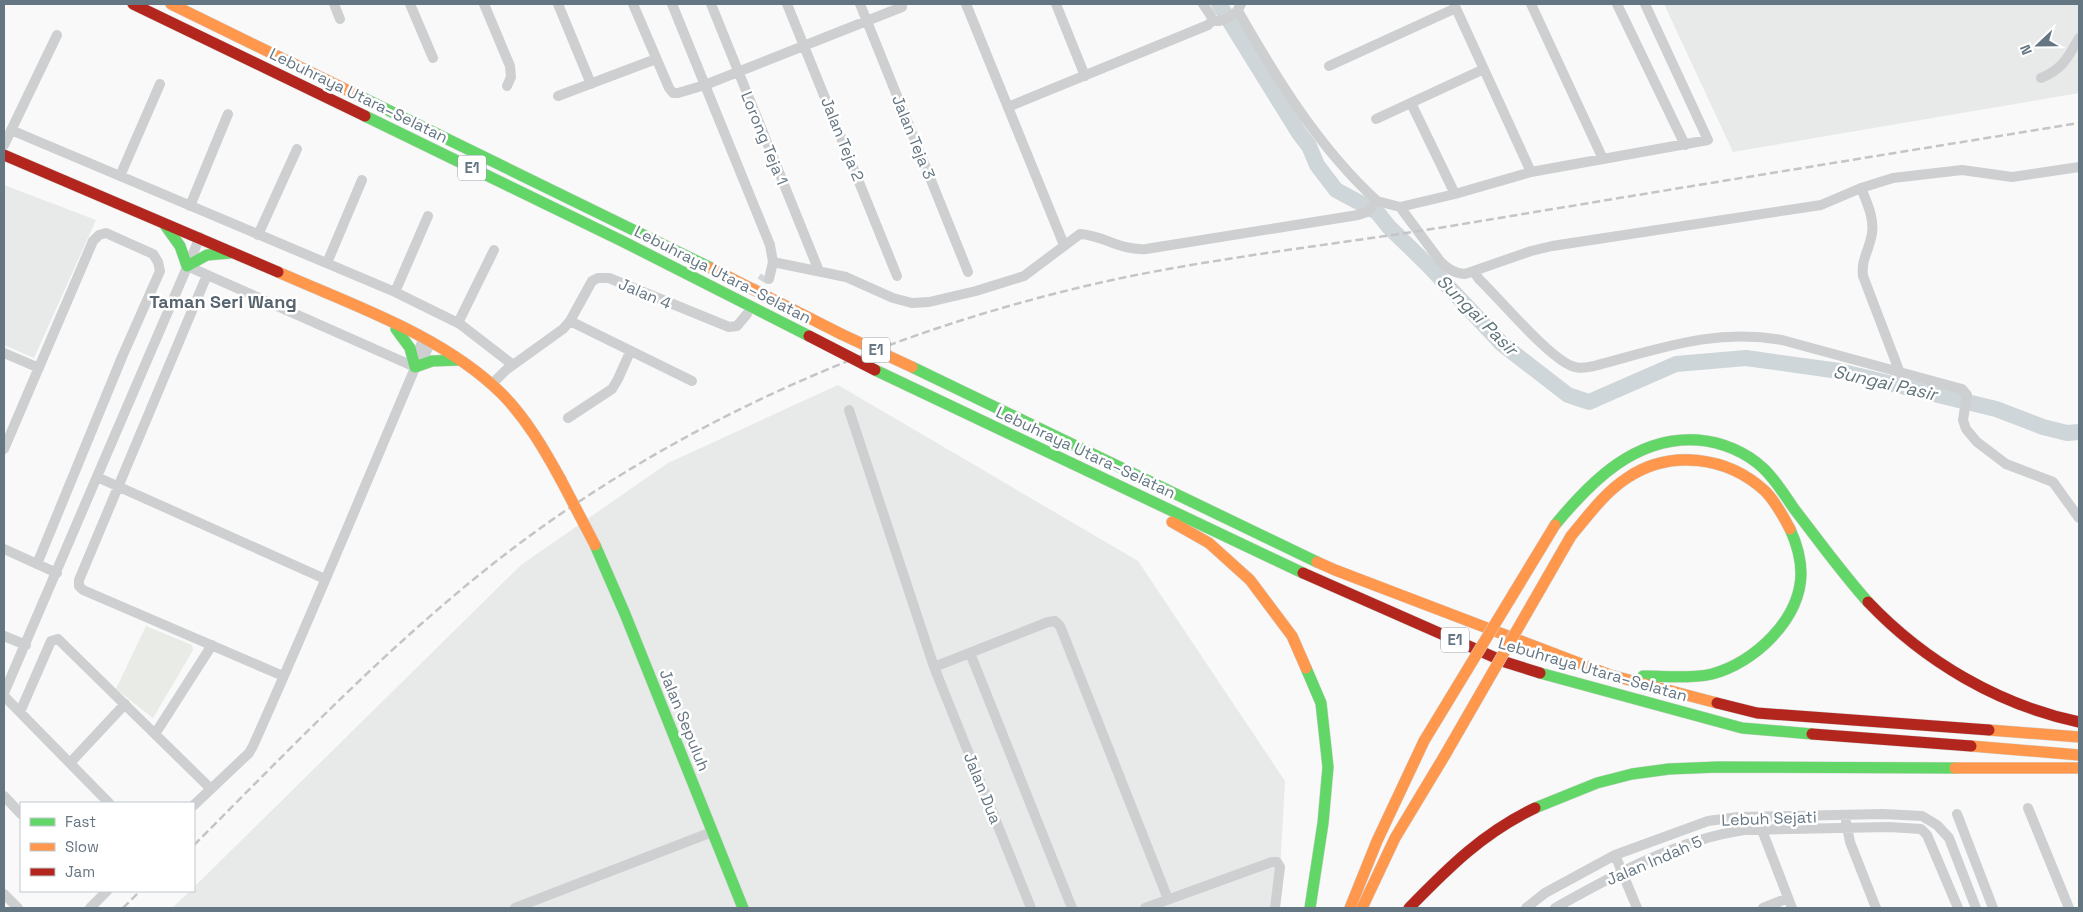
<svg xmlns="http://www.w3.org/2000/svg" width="2083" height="912" font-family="'Space Grotesk',sans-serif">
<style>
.built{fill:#e8e9e9}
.green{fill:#e8ebe6}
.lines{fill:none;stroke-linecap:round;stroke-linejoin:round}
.river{stroke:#ced6d9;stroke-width:16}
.street-tunnel{stroke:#d4d8dc;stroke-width:10;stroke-dasharray:10 5;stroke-linecap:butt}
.fast-casing{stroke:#d5d6d7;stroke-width:12}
.slow-casing{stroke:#d5d6d7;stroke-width:12}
.jam-casing{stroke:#d5d6d7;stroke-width:12}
.street{stroke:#cecfd0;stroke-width:10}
.fast{stroke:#63d668;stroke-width:11}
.slow{stroke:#ff974d;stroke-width:11}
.jam{stroke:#b3261e;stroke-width:11}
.rail{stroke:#c3c5c6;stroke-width:2.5;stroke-dasharray:8 4;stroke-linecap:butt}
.slow-bridge-casing{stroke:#d5d6d7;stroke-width:12;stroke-linecap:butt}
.jam-bridge-casing{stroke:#d5d6d7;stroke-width:12;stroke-linecap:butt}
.slow-bridge{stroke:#ff974d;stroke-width:11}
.jam-bridge{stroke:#b3261e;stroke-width:11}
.labels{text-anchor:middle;stroke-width:5;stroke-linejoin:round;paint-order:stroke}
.shield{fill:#fff;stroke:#939fa8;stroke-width:1}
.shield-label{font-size:15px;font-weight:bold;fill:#657683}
.street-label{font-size:16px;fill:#657683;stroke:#fff}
.neighbourhood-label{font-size:18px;font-weight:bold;fill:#57646e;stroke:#fff}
.water-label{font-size:18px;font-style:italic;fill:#60757c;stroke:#fff}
</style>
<rect width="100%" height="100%" fill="#f9f9f9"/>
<!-- built -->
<path class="built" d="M1664 4H2079V93L1733 152Z
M4 185 96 220 34 358 4 345Z
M838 385 1138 561 1285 781 1278 908H172L190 891H194V887L521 565 668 463Z"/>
<!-- green -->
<path class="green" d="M146 626 192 645 193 650 153 718 116 689Z"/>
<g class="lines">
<!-- river -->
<path class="river" d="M1219 4 1299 133 1309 146 1317 165 1336 190 1377 212 1389 227 1429 266 1502 344 1568 395 1589 402 1676 364 1746 358 1839 371 1996 409 2043 427 2067 433 2079 432"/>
<!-- street-tunnel -->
<path class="street-tunnel" d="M754 294 765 276"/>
<!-- fast casing -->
<g class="fast-casing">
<path id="fast" d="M353 93 711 268
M365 116 622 241 809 336
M165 225 180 246 187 266 207 255 230 253
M396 329 410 348 415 367 432 361 459 360
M912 367 1317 562
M875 370 1303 573
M1555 525C1592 480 1636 436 1698 440 1722 442 1746 452 1763 468 1776 480 1785 496 1795 510 1819 541 1842 573 1868 602
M595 545 625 614 743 908
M1306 668 1321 703 1328 767 1323 823 1310 908
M1540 673 1742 728 1812 734
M1643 676C1666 676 1690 679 1712 674 1754 663 1800 620 1801 574 1801 559 1796 542 1790 529
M1535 808 1597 783 1632 774 1669 769 1718 767 1955 768"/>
</g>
<!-- slow casing -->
<g class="slow-casing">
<path id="slow" d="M171 4 353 93
M711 268 841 334
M278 272C352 305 442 335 501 393 526 418 544 449 561 480
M1172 522 1209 543 1250 580 1292 636 1306 668
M1571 536C1588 516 1604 493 1627 478 1670 449 1727 456 1765 491 1776 502 1783 516 1790 529
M1317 562 1335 570 1610 675 1717 703
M1989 730 2079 737
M1971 746 2079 755
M1955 768H2079
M1350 908 1377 841 1424 741
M1362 908 1395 838 1445 755"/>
</g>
<!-- jam casing -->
<g class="jam-casing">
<path id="jam" d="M133 4 365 116
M4 155 278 272
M1303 573 1505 662 1540 673
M1868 602C1925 662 1999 705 2079 722
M1717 703 1757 713 1989 730
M1812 734 1971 746
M1409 908C1449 867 1483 833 1535 808"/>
</g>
<!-- street -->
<path class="street" d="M334 4 340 19
M410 4 433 58
M484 4 510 66 511 77 507 86
M558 4 591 84
M633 4 669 88 673 93H678L705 85 902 7
M672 4 770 245 773 262 769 279
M711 4 819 271
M787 4 897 276
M860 4 968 272
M966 4 1064 245
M1056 4 1085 76
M1454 4 1531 172
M1531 4 1603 159
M1617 4 1685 145
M1238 11C1277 79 1319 148 1377 201
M1212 21C1225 22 1236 16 1241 4
M1329 66 1456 8
M2041 78C2063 69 2068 57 2079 38
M558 96 656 59
M1411 103 1455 194
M1008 107 1208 25 1212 21 1211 16 1203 4
M1376 119 1484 69
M11 130 395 292 460 324 513 365
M4 145 57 35
M120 176 160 84
M1861 188C1867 203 1876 221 1871 238 1868 252 1861 261 1863 276L1900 373
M190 206 228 114
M1400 207 1440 261C1448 269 1454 273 1465 274L1531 251 1552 246 1821 205 1861 188 1893 178 1962 170 2012 177 2079 167
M258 235 297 149
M773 262 846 277 893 298 912 303 929 302 976 291 1024 276 1080 234C1103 235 1120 251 1146 249L1358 215 1367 212 1377 201 1400 207 1455 194 1531 172 1708 140 1645 4
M327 263 362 180
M187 266 415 367
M1474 272 1479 279C1499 298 1552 362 1575 367 1581 369 1588 367 1594 366 1659 349 1714 328 1782 340L1962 389 1967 395 1963 420 1966 429 1977 442 2006 464 2053 482 2079 518
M207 275 79 580V586L83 590 283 676
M395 292 428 216
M570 321 692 381
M458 323 494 250
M4 353 39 368
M418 361 424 356 430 344
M492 384 506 370 563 329 570 321 592 281 598 278H609L729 327 737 326 747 314
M849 410 934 667 1031 908
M568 418 612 389 618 379 630 352
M4 449 93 241 99 235 106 233 153 254 158 262 160 271 122 357 37 564
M97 477 325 579
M4 549 57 573
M4 636 26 645
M970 653 1072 908
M934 667 1048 622 1055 621 1060 626 1168 899
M4 693 200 237
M4 696 109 803
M20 712 51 641 58 639 210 788
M155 734 212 645
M70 763 125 704
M4 796 21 814
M194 805 249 753 253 746C310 619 363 490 418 361V352L423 340
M2028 808 2069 908
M1957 814 1993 908
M1846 822 1850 842 1876 908
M1760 825 1792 908
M1615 855 1637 908
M4 894 18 908
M90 908 107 891
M515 908 712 832
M1145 908 1272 862H1277L1280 867 1275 908
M1526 908 1545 893 1615 855 1708 821 1738 817 1883 814 1922 816 1937 825 1949 838 1976 908
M1555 908C1614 875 1676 840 1744 830L1889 827 1921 829 1927 835 1958 908
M1763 908 1788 898"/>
<!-- fast -->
<use href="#fast" class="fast"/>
<!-- slow -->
<use href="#slow" class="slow"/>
<!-- jam -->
<use href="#jam" class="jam"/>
<!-- rail -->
<path class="rail" d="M194 845C317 722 437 594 583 499 748 390 938 316 1131 276 1237 255 1345 243 1451 226 1660 191 1870 157 2079 123
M123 908 140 891"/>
<!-- slow-bridge casing -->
<g class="slow-bridge-casing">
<path id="slow-bridge" d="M841 334 912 367
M561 480 595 545
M1424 741 1555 525
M1445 755 1571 536"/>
</g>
<!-- jam-bridge casing -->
<g class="jam-bridge-casing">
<path id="jam-bridge" d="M809 336 875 370"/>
</g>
<!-- slow-bridge -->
<use href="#slow-bridge" class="slow-bridge"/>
<!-- jam-bridge -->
<use href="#jam-bridge" class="jam-bridge"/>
</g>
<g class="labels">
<!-- shield labels -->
<g class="shield">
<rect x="458" y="155.5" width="28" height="25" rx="4"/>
<rect x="862" y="337.5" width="28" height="25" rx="4"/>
<rect x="1441" y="627.5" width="28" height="25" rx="4"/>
</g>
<g class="shield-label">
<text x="472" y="173">E1</text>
<text x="876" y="355">E1</text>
<text x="1455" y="645">E1</text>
</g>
<!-- street labels -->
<g class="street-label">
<text transform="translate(359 95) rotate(26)" y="6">Lebuhraya Utara–Selatan</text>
<text transform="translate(914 137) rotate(68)" y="6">Jalan Teja 3</text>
<text transform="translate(765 138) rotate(68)" y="6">Lorong Teja 1</text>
<text transform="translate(843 139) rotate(68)" y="6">Jalan Teja 2</text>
<text transform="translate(723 274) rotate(27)" y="6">Lebuhraya Utara–Selatan</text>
<text transform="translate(645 293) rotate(23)" y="6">Jalan 4</text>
<text transform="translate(1086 452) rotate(25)" y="6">Lebuhraya Utara–Selatan</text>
<text transform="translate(1593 669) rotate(16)" y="6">Lebuhraya Utara–Selatan</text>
<text transform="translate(685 720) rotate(68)" y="6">Jalan Sepuluh</text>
<text transform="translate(983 788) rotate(68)" y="6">Jalan Dua</text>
<text transform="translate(1769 818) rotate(-2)" y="6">Lebuh Sejati</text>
<text transform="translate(1654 860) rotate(-23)" y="6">Jalan Indah 5</text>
</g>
<!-- neighbourhood labels -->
<g class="neighbourhood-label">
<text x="223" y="308">Taman Seri Wang</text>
</g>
<!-- water labels -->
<g class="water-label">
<text transform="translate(1477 315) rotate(45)" y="6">Sungai Pasir</text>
<text transform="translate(1885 383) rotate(13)" y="6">Sungai Pasir</text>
</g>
</g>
<!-- border -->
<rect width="2083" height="912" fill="none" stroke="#657683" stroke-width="10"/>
<!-- legend -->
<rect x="20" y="802" width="175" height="90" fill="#ffffff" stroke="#c1c8cd"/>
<rect x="30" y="818" width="25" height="8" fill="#63d668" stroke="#c1c8cd"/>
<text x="65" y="827" font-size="15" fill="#657683">Fast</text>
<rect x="30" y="843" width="25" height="8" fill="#ff974d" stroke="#c1c8cd"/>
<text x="65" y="852" font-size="15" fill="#657683">Slow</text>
<rect x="30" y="868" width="25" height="8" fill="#b3261e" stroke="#c1c8cd"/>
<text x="65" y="877" font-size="15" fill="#657683">Jam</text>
<!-- north arrow -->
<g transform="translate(2038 45) rotate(248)" stroke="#ffffff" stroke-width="4" paint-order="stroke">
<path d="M0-4L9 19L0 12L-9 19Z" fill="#657683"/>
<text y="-8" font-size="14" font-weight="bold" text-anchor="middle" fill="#657683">N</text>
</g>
</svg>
